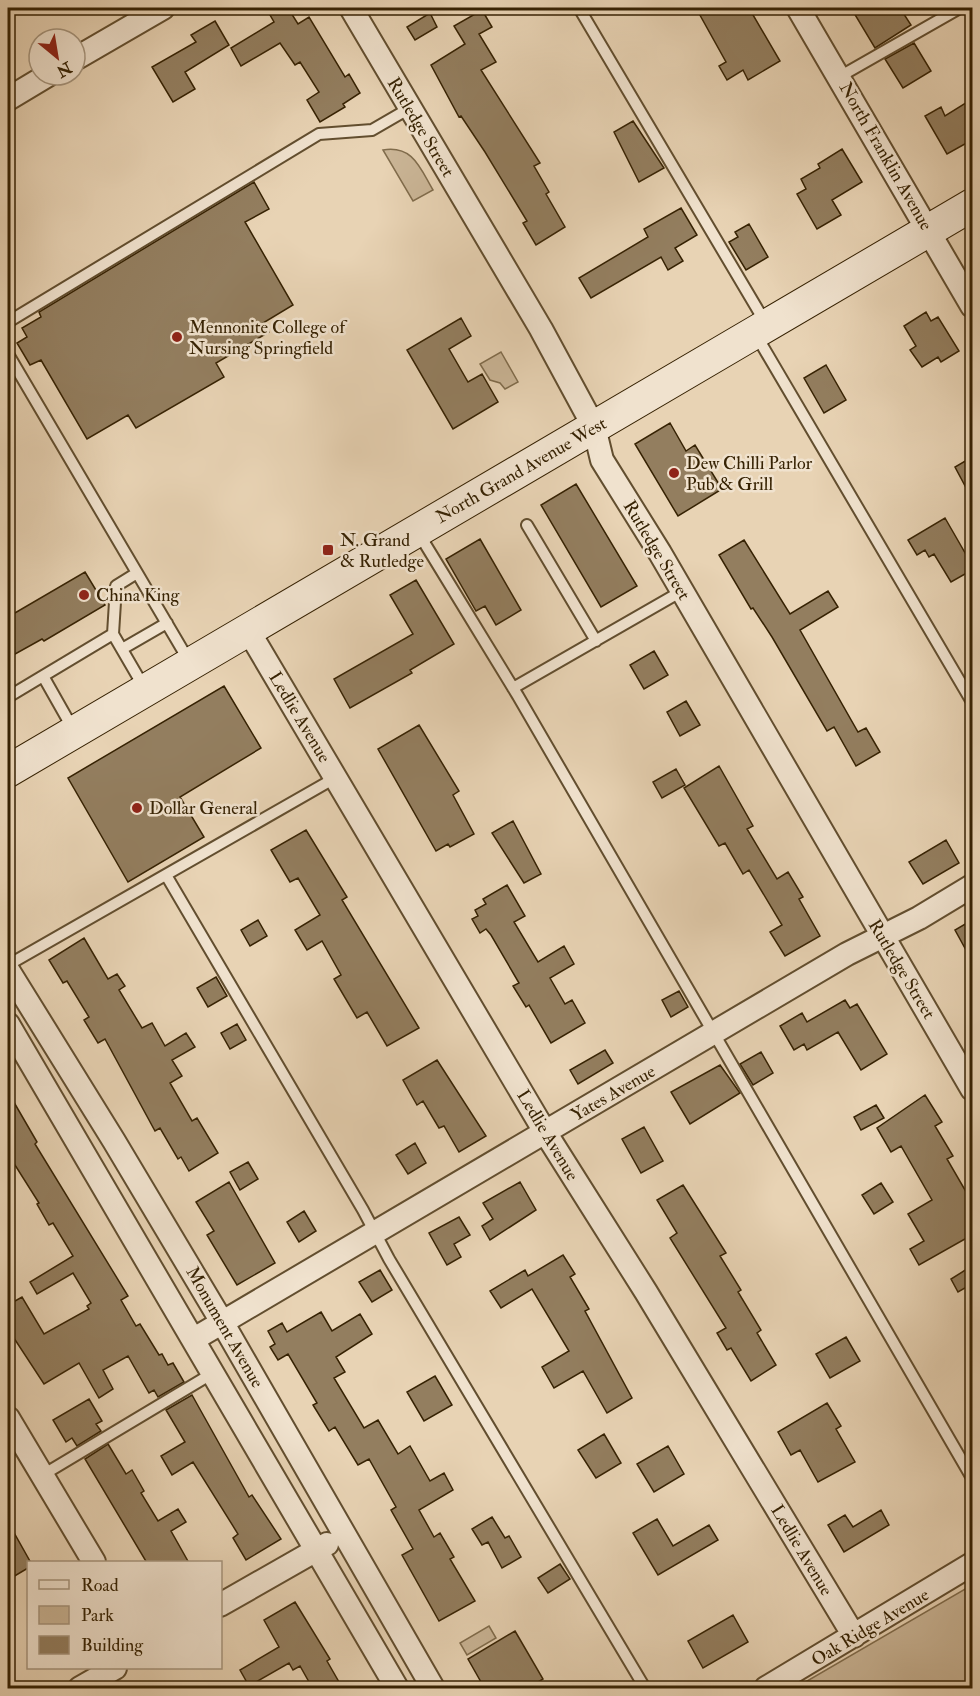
<svg xmlns="http://www.w3.org/2000/svg" width="980" height="1696" font-family="'IM FELL Double Pica',serif">
<style>
.green{fill:#cab596;stroke:#806c4c;stroke-width:1.5}
.building{fill:#937e5f;stroke:#362203;stroke-width:1.5}
.lines{fill:none;stroke-linecap:round;stroke-linejoin:round}
.service-casing{stroke:#624e2f;stroke-width:14}
.minor-casing{stroke:#624e2f;stroke-width:26}
.secondary-casing{stroke:#362203;stroke-width:34}
.service{stroke:#f0e2ce;stroke-width:10}
.minor{stroke:#f0e2ce;stroke-width:22}
.secondary{stroke:#f0e2ce;stroke-width:32}
.poi-dot{fill:#8f2418;stroke:#f0e2ce;stroke-width:2}
.labels{text-anchor:middle;stroke-width:5;stroke-linejoin:round;paint-order:stroke}
.street-label{font-size:18px;fill:#362203;stroke:#f0e2ce}
.poi-label{font-size:18px;fill:#362203;stroke:#f0e2ce;text-anchor:start}
</style>
<rect width="100%" height="100%" fill="#e8d3b4"/>
<filter id="stains"><feTurbulence type="fractalNoise" baseFrequency=".00333" numOctaves="4"/><feColorMatrix values="0 0 0 0 .2 0 0 0 0 .09 0 0 0 0 .02 0 0 0 .5 -.17"/></filter>
<radialGradient id="worn" r=".72"><stop offset=".6" stop-color="#630" stop-opacity="0"/><stop offset="1" stop-color="#630" stop-opacity=".3"/></radialGradient>
<!-- green -->
<path class="green" d="M383 150C413 145 420 168 433 190L413 201Z
M501 352 518 382 505 389 500 383 490 380 480 364Z
M972 1585V1688H795Z
M489 1626 496 1638 467 1655 460 1643Z"/>
<!-- building -->
<path class="building" d="M266 8H288L298 24 309 17 345 77 349 74 360 93 343 104 345 107 320 122 307 100 319 92 300 62 295 65 280 43 241 66 231 48 274 22Z
M696 8H749L780 61 748 80 743 70 727 80 719 66 726 62Z
M851 8H900L911 25 875 48Z
M482 10 492 27 479 34 496 62 481 70 540 163 534 166 549 192 546 194 565 227 536 245 523 223 527 221 485 152 461 116 459 117 431 65 465 44 454 26Z
M430 13 437 27 415 40 407 27Z
M215 21 229 45 185 72 195 89 173 102 152 67 196 42 191 35Z
M914 43 931 71 903 88 885 59Z
M972 99V140L947 154 925 116 941 107 945 116Z
M633 121 664 168 639 182 614 132Z
M842 149 862 182 832 200 841 215 817 229 797 194 806 189 801 179 820 168 818 164Z
M254 182 269 209 245 222 293 305 263 323 269 332 216 363 224 377 136 428 128 415 87 439 41 360 30 365 17 343 27 337 22 328 41 317 39 312Z
M681 208 697 235 675 248 683 261 668 270 661 257 591 298 579 278 648 237 644 229Z
M749 224 768 257 746 270 729 242 738 237 735 232Z
M926 312 931 321 938 317 959 351 941 362 938 357 922 367 910 350 916 346 904 326Z
M461 318 471 336 449 349 468 382 482 374 498 402 453 429 407 350Z
M826 365 846 400 824 413 804 378Z
M670 423 686 451 695 445 722 489 678 516 635 444Z
M972 457V499L955 467Z
M576 484 637 586 601 607 541 505Z
M945 518 972 565V570L951 582 934 554 929 557 925 550 917 555 908 540Z
M480 539 521 610 496 625 485 606 476 611 446 559Z
M744 540 790 614 828 591 838 607 800 630 858 732 866 728 880 752 856 766 834 727 827 731 772 637 753 608 751 609 719 555Z
M85 572 105 605 44 641 42 639 8 658V617Z
M416 580 454 644 410 670 412 673 350 708 334 679 413 634 390 595Z
M654 651 668 675 644 689 630 665Z
M224 686 261 748 180 797 204 837 128 882 68 778Z
M686 701 700 725 680 736 667 712Z
M419 725 459 791 453 795 474 834 450 847 448 844 436 851 378 749Z
M719 766 753 826 747 829 777 879 788 872 803 897 799 899 820 936 785 956 770 932 782 925 749 870 743 874 725 843 719 846 684 788Z
M676 769 685 785 662 798 653 782Z
M513 821 541 874 524 883 492 833Z
M306 830 347 897 342 900 419 1028 387 1046 367 1012 357 1018 334 979 341 975 322 941 307 950 295 930 320 915 298 878 290 882 271 850Z
M946 840 959 863 923 884 909 862Z
M507 885 525 916 514 922 538 962 564 946 574 964 550 978 565 1004 572 1000 585 1023 551 1043 529 1005 526 1007 513 986 519 983 491 935 486 929 480 933 472 919 478 916 475 910 486 904 483 899Z
M258 920 267 936 250 946 241 930Z
M972 920V961L955 930Z
M84 938 108 979 117 974 125 986 119 990 142 1028 152 1023 165 1046 186 1033 195 1047 172 1060 182 1076 170 1083 192 1121 197 1118 218 1153 189 1171 181 1157 178 1159 160 1128 155 1131 105 1039 98 1043 84 1020 89 1017 67 981 63 983 49 960Z
M216 977 227 996 208 1007 197 988Z
M679 991 688 1007 671 1017 662 1000Z
M845 1000 850 1008 857 1004 887 1054 861 1070 838 1032 807 1050 804 1044 794 1050 780 1026 802 1013 807 1022Z
M237 1024 246 1040 230 1049 221 1033Z
M605 1050 613 1063 578 1084 570 1070Z
M761 1052 773 1073 753 1085 740 1064Z
M437 1060 486 1136 459 1152 444 1126 439 1128 423 1101 417 1105 403 1080Z
M720 1065 740 1093 690 1124 671 1092Z
M8 1092 37 1142 35 1144 128 1296 121 1300 136 1326 140 1324 159 1355 162 1354 168 1365 173 1363 184 1382 158 1397 154 1390 149 1393 128 1356 103 1370 113 1389 99 1398 79 1363 44 1384 8 1329V1305L22 1297 44 1334 89 1309 87 1306 91 1303 73 1273 37 1294 30 1282 73 1256 53 1223 49 1225 37 1204 39 1203 8 1154Z
M925 1095 942 1122 935 1126 953 1156 947 1159 972 1202V1235L919 1265 910 1249 924 1241 908 1214 932 1200 901 1146 891 1152 877 1128Z
M876 1105 884 1118 861 1130 854 1117Z
M644 1127 663 1161 641 1173 622 1139Z
M415 1143 426 1163 408 1174 396 1155Z
M248 1162 258 1179 240 1190 230 1172Z
M229 1182 275 1263 237 1285 207 1235 214 1231 196 1202Z
M520 1182 536 1210 490 1240 482 1226 493 1219 483 1203Z
M881 1183 893 1202 874 1214 862 1195Z
M683 1185 726 1253 720 1256 741 1290 738 1292 761 1330 757 1333 776 1365 751 1381 731 1348 727 1350 717 1333 726 1328 670 1238 677 1233 657 1200Z
M304 1211 316 1231 299 1242 287 1222Z
M459 1217 470 1235 454 1244 461 1257 447 1265 429 1233Z
M563 1255 575 1274 570 1277 589 1309 585 1311 632 1398 607 1413 583 1371 554 1388 542 1367 569 1351 532 1289 501 1308 490 1291 525 1270 528 1276Z
M967 1269 972 1284 958 1292 951 1279Z
M380 1270 392 1290 372 1302 359 1282Z
M321 1312 332 1331 360 1314 372 1334 336 1357 345 1372 334 1378 364 1428 378 1420 398 1454 410 1446 430 1481 444 1473 453 1490 419 1510 434 1537 440 1533 454 1557 450 1559 475 1601 439 1621 402 1555 413 1549 391 1510 396 1507 369 1459 358 1465 335 1427 329 1431 313 1405 317 1403 288 1354 278 1360 270 1347 275 1344 268 1331 282 1323 287 1332Z
M846 1337 860 1361 830 1378 816 1354Z
M435 1376 452 1405 424 1421 407 1392Z
M192 1395 249 1497 252 1495 281 1539 246 1560 233 1538 238 1534 193 1462 172 1475 161 1456 185 1442 166 1410Z
M89 1399 102 1421 96 1424 101 1431 77 1446 72 1438 66 1442 53 1420Z
M827 1403 841 1426 836 1429 855 1462 818 1482 800 1450 791 1455 778 1432Z
M604 1434 621 1463 596 1478 578 1450Z
M108 1444 126 1474 132 1470 144 1491 141 1493 158 1521 178 1509 186 1522 171 1531 189 1563H147L85 1459Z
M668 1446 684 1474 654 1492 637 1464Z
M881 1510 889 1525 844 1552 828 1525 845 1515 853 1527Z
M492 1517 505 1538 509 1536 521 1557 502 1568 488 1542 482 1545 472 1529Z
M657 1519 673 1546 709 1525 718 1540 658 1575 633 1533Z
M8 1522 31 1563H28V1568L8 1580Z
M560 1564 570 1579 548 1593 538 1578Z
M295 1602 330 1659 327 1661 343 1689H313L300 1666 293 1670 289 1663 249 1686 240 1670 279 1647 264 1620Z
M733 1615 748 1642 703 1668 688 1641Z
M515 1631 543 1679 527 1689H485L468 1659Z"/>
<g class="lines">
<!-- service casing -->
<g class="service-casing">
<path id="service" d="M579 8 765 322
M839 77 960 8
M8 322 319 134 372 130 410 108
M756 335 972 702
M8 354 189 661
M527 525 596 641
M419 534 518 696 972 1478
M113 634 145 689
M122 649 167 623
M43 676 73 729
M513 688 682 591
M8 697 113 634 116 586 137 573
M166 875 363 1210 389 1259 645 1688
M8 965 335 778
M41 1476 213 1373"/>
</g>
<!-- minor casing -->
<g class="minor-casing">
<path id="minor" d="M351 8 541 329 594 427 602 460 660 553 972 1089
M798 8 972 306
M75 59 163 8
M8 99 48 75
M248 630 545 1132 646 1292 854 1636
M8 970 114 1141 222 1322 433 1688
M8 1024 397 1688
M194 1339 847 954 919 918 972 886
M8 1418 94 1562
M220 1605 327 1544
M80 1688 115 1668
M766 1688 972 1564"/>
</g>
<!-- secondary casing -->
<g class="secondary-casing">
<path id="secondary" d="M8 771 972 205"/>
</g>
<!-- service -->
<use href="#service" class="service"/>
<!-- minor -->
<use href="#minor" class="minor"/>
<!-- secondary -->
<use href="#secondary" class="secondary"/>
</g>
<!-- markers -->
<g class="poi-dot">
<circle cx="177" cy="337" r="6"/>
<circle cx="674" cy="473" r="6"/>
<rect x="322" y="544" width="12" height="12" rx="3"/>
<circle cx="84" cy="595" r="6"/>
<circle cx="137" cy="808" r="6"/>
</g>
<g class="labels">
<!-- street labels -->
<g class="street-label">
<text transform="translate(421 127) rotate(59)" y="6">Rutledge Street</text>
<text transform="translate(886 156) rotate(60)" y="6">North Franklin Avenue</text>
<text transform="translate(521 470) rotate(-30)" y="6">North Grand Avenue West</text>
<text transform="translate(657 550) rotate(59)" y="6">Rutledge Street</text>
<text transform="translate(300 717) rotate(59)" y="6">Ledlie Avenue</text>
<text transform="translate(902 969) rotate(59)" y="6">Rutledge Street</text>
<text transform="translate(613 1093) rotate(-30)" y="6">Yates Avenue</text>
<text transform="translate(548 1135) rotate(59)" y="6">Ledlie Avenue</text>
<text transform="translate(225 1327) rotate(60)" y="6">Monument Avenue</text>
<text transform="translate(802 1550) rotate(59)" y="6">Ledlie Avenue</text>
<text transform="translate(870 1627) rotate(-31)" y="6">Oak Ridge Avenue</text>
</g>
<!-- poi labels -->
<g class="poi-label">
<text x="189" y="333">Mennonite College of<tspan x="189" dy="21">Nursing Springfield</tspan></text>
<text x="686" y="469">Dew Chilli Parlor<tspan x="686" dy="21">Pub &amp; Grill</tspan></text>
<text x="340" y="546">N. Grand<tspan x="340" dy="21">&amp; Rutledge</tspan></text>
<text x="96" y="601">China King</text>
<text x="149" y="814">Dollar General</text>
</g>
</g>
<!-- margin -->
<rect width="980" height="1696" fill="none" stroke="#e8d3b4" stroke-width="30"/>
<rect x="9" y="9" width="962" height="1678" fill="none" stroke="#362203" stroke-width="3"/>
<rect x="15" y="15" width="950" height="1666" fill="none" stroke="#362203" stroke-width="1.5"/>
<!-- legend -->
<rect x="27" y="1561" width="195" height="108" fill="#f0e2ce" stroke="#a6957d" stroke-width="1.5"/>
<rect x="39" y="1580" width="30" height="9" fill="#f0e2ce" stroke="#a6957d" stroke-width="1.5"/>
<text x="81" y="1591" font-size="18" fill="#362203">Road</text>
<rect x="39" y="1606" width="30" height="18" fill="#cab596" stroke="#a6957d" stroke-width="1.5"/>
<text x="81" y="1621" font-size="18" fill="#362203">Park</text>
<rect x="39" y="1636" width="30" height="18" fill="#937e5f" stroke="#a6957d" stroke-width="1.5"/>
<text x="81" y="1651" font-size="18" fill="#362203">Building</text>
<!-- north arrow -->
<g transform="translate(57 57) rotate(150)"><circle r="28" fill="#f0e2ce" stroke="#a6957d" stroke-width="1.5"/>
<path d="M0-4.5L10 22L0 15L-10 22Z" fill="#8f2418"/>
<text y="-9" font-size="16" font-weight="bold" text-anchor="middle" fill="#362203">N</text>
</g>
<rect width="100%" height="100%" filter="url(#stains)"/>
<rect width="100%" height="100%" fill="url(#worn)"/>
</svg>
